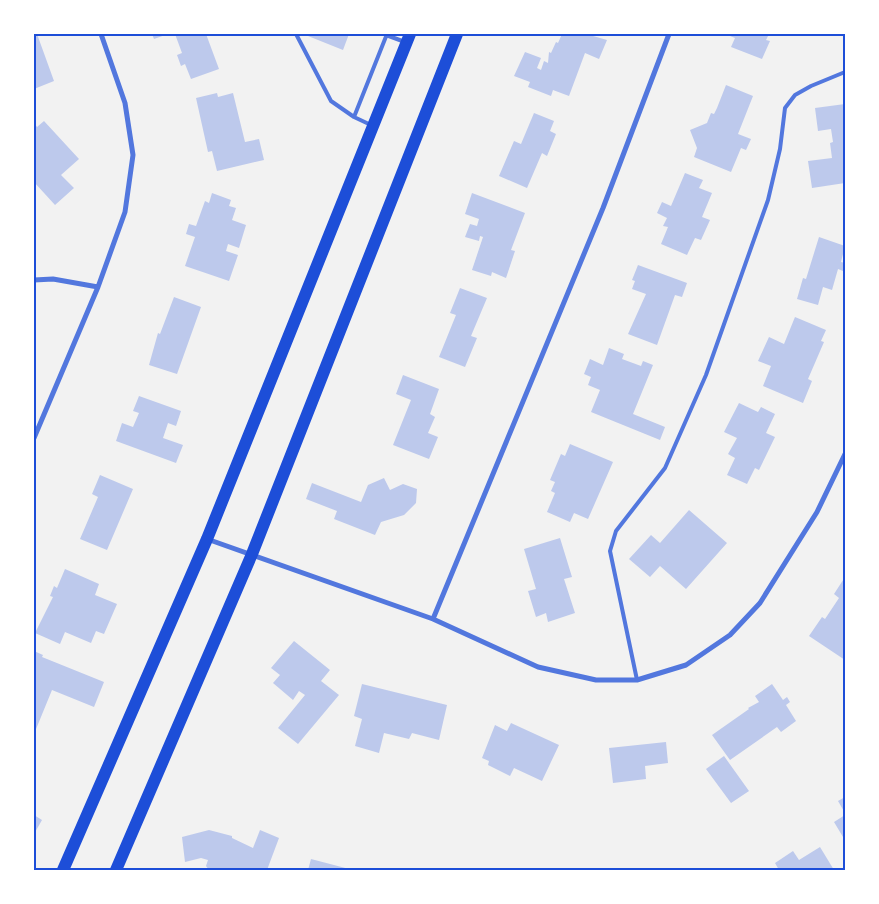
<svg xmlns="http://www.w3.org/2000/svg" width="879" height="904" font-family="'Sofia Sans Condensed',sans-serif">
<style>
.building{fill:#bdc9ec}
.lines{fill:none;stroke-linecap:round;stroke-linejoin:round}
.service{stroke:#5277de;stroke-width:4}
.minor{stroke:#5277de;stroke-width:5}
.primary{stroke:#1d4ed8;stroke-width:12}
.neatline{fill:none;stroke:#1d4ed8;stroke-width:2}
</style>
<rect width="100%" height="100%" fill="#f2f2f2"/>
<!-- building -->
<path class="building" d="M34 34H37L54 81 34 89Z
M152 34H168L154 39Z
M175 34H206L219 69 191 79 185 64 181 66 177 55 182 53Z
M303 34H349L343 50Z
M562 34H586L607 40 599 59 585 53 569 96 553 90 551 96 528 87 530 82 514 76 525 52 541 58 537 68 541 70 544 61 548 63 549 52 551 53 556 42 558 43Z
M731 34H769L766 40 770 41 762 59 731 47 735 38 730 36Z
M726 85 753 96 738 134 751 139 746 150 741 148 731 172 694 157 697 148 690 130 707 123 711 113 714 114 717 108Z
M217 93 218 97 233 93 245 142 259 139 264 160 217 171 212 151 208 152 196 98Z
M845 104V183L812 188 808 161 832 158 830 143 833 142 831 129 818 131 815 108Z
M534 113 554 121 550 131 556 134 547 156 542 153 527 188 499 176 514 141 521 144Z
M44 121 79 159 61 175 74 188 55 205 34 182V123L37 127Z
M685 173 703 180 699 188 712 193 702 217 710 220 701 240 695 238 687 255 661 244 668 227 663 226 667 218 657 213 662 202 671 206Z
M212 193 231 200 229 206 236 208 232 220 246 225 239 248 228 244 226 251 238 255 229 281 185 266 195 237 186 234 189 224 196 226 205 201 209 203Z
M472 193 525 213 511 250 515 251 506 278 492 272 491 276 472 270 483 237 480 236 479 241 465 237 470 224 477 226 479 219 465 214Z
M819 237 845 246 841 262 845 263 843 271 838 269 832 290 823 287 818 305 797 299 803 278 806 279Z
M638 265 687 283 682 297 675 295 657 345 628 334 646 294 632 289 635 281 632 280Z
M460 288 487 298 471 336 477 338 465 367 439 357 456 315 450 313Z
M174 297 201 307 177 374 149 365 158 333 160 334Z
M795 317 826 330 821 341 824 342 808 379 812 381 803 403 763 386 771 366 758 361 769 337 784 344Z
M609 348 624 354 622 359 641 366 643 361 653 365 633 414 665 427 660 440 591 412 600 390 588 385 591 377 584 374 590 359 603 365Z
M403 375 439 389 430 414 435 417 428 433 438 437 429 459 393 445 411 400 396 394Z
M139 396 181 411 176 426 168 423 163 438 183 445 176 463 116 441 122 423 133 427 139 413 133 411Z
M739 403 758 412 761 407 775 414 766 433 775 437 759 470 755 468 747 484 727 475 735 458 728 454 737 438 724 432Z
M570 444 613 462 588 519 574 513 570 522 547 512 555 493 551 491 555 482 550 480 561 454 565 456Z
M100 475 133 489 107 550 80 539 98 497 92 494Z
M384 478 390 490 403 484 417 489 416 503 404 515 381 522 375 535 334 519 337 511 306 499 312 483 361 502 368 485Z
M689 510 727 543 686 589 660 566 650 577 629 559 651 535 660 543Z
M560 538 572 577 564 579 575 613 548 622 546 613 536 617 528 591 536 589 524 549Z
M65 569 99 584 95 595 117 604 104 634 96 631 91 643 65 632 60 644 35 633 53 597 50 596 54 586 57 588Z
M845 577V660L809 636 822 617 825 619 839 598 834 594Z
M294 641 330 670 321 681 339 695 298 744 278 728 305 695 299 691 293 700 273 683 280 675 271 668Z
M34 651 43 655 42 657 104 682 94 707 52 690 34 734Z
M362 684 447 705 439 740 412 733 409 739 384 733 379 753 355 746 362 719 354 716Z
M772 684 783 700 787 697 790 702 786 705 796 721 781 732 777 727 730 760 712 735 749 709 748 708 759 702 755 696Z
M511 723 559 745 542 781 514 768 510 776 488 765 489 761 482 758 495 725 507 731Z
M666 742 668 763 645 766 646 779 613 783 609 748Z
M724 756 749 791 731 803 706 769Z
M845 797V813L838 801Z
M34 815 42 820 34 834Z
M845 815V836L843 837 834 822Z
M209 830 232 836V838L253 848 260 830 279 838 267 870H209L206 866 208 860 201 858 185 862 182 837Z
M820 847 834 870H779L775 863 793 851 799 860Z
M311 859 353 870H308Z"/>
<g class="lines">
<!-- service -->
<path class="service" d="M296 34 331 101 354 117 371 125
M386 35 405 42
M354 117 387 34
M637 680 610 551 616 531 665 468 706 375 768 200 780 149 785 108 795 95 811 86 845 72"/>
<!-- minor -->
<path class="minor" d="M34 280 53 279 98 287
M34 438 98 287 125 212 133 155 125 103 101 34
M207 539 433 619 538 667 596 680H637L686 665 730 635 760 603 817 512 845 454
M433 619 603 208 669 34"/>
<!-- primary -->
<path class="primary" d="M63 870 207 539 410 34
M116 870 252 554 457 34"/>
</g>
<!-- border -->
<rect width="879" height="904" fill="none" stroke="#ffffff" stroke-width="70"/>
<rect x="35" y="35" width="809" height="834" class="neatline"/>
</svg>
